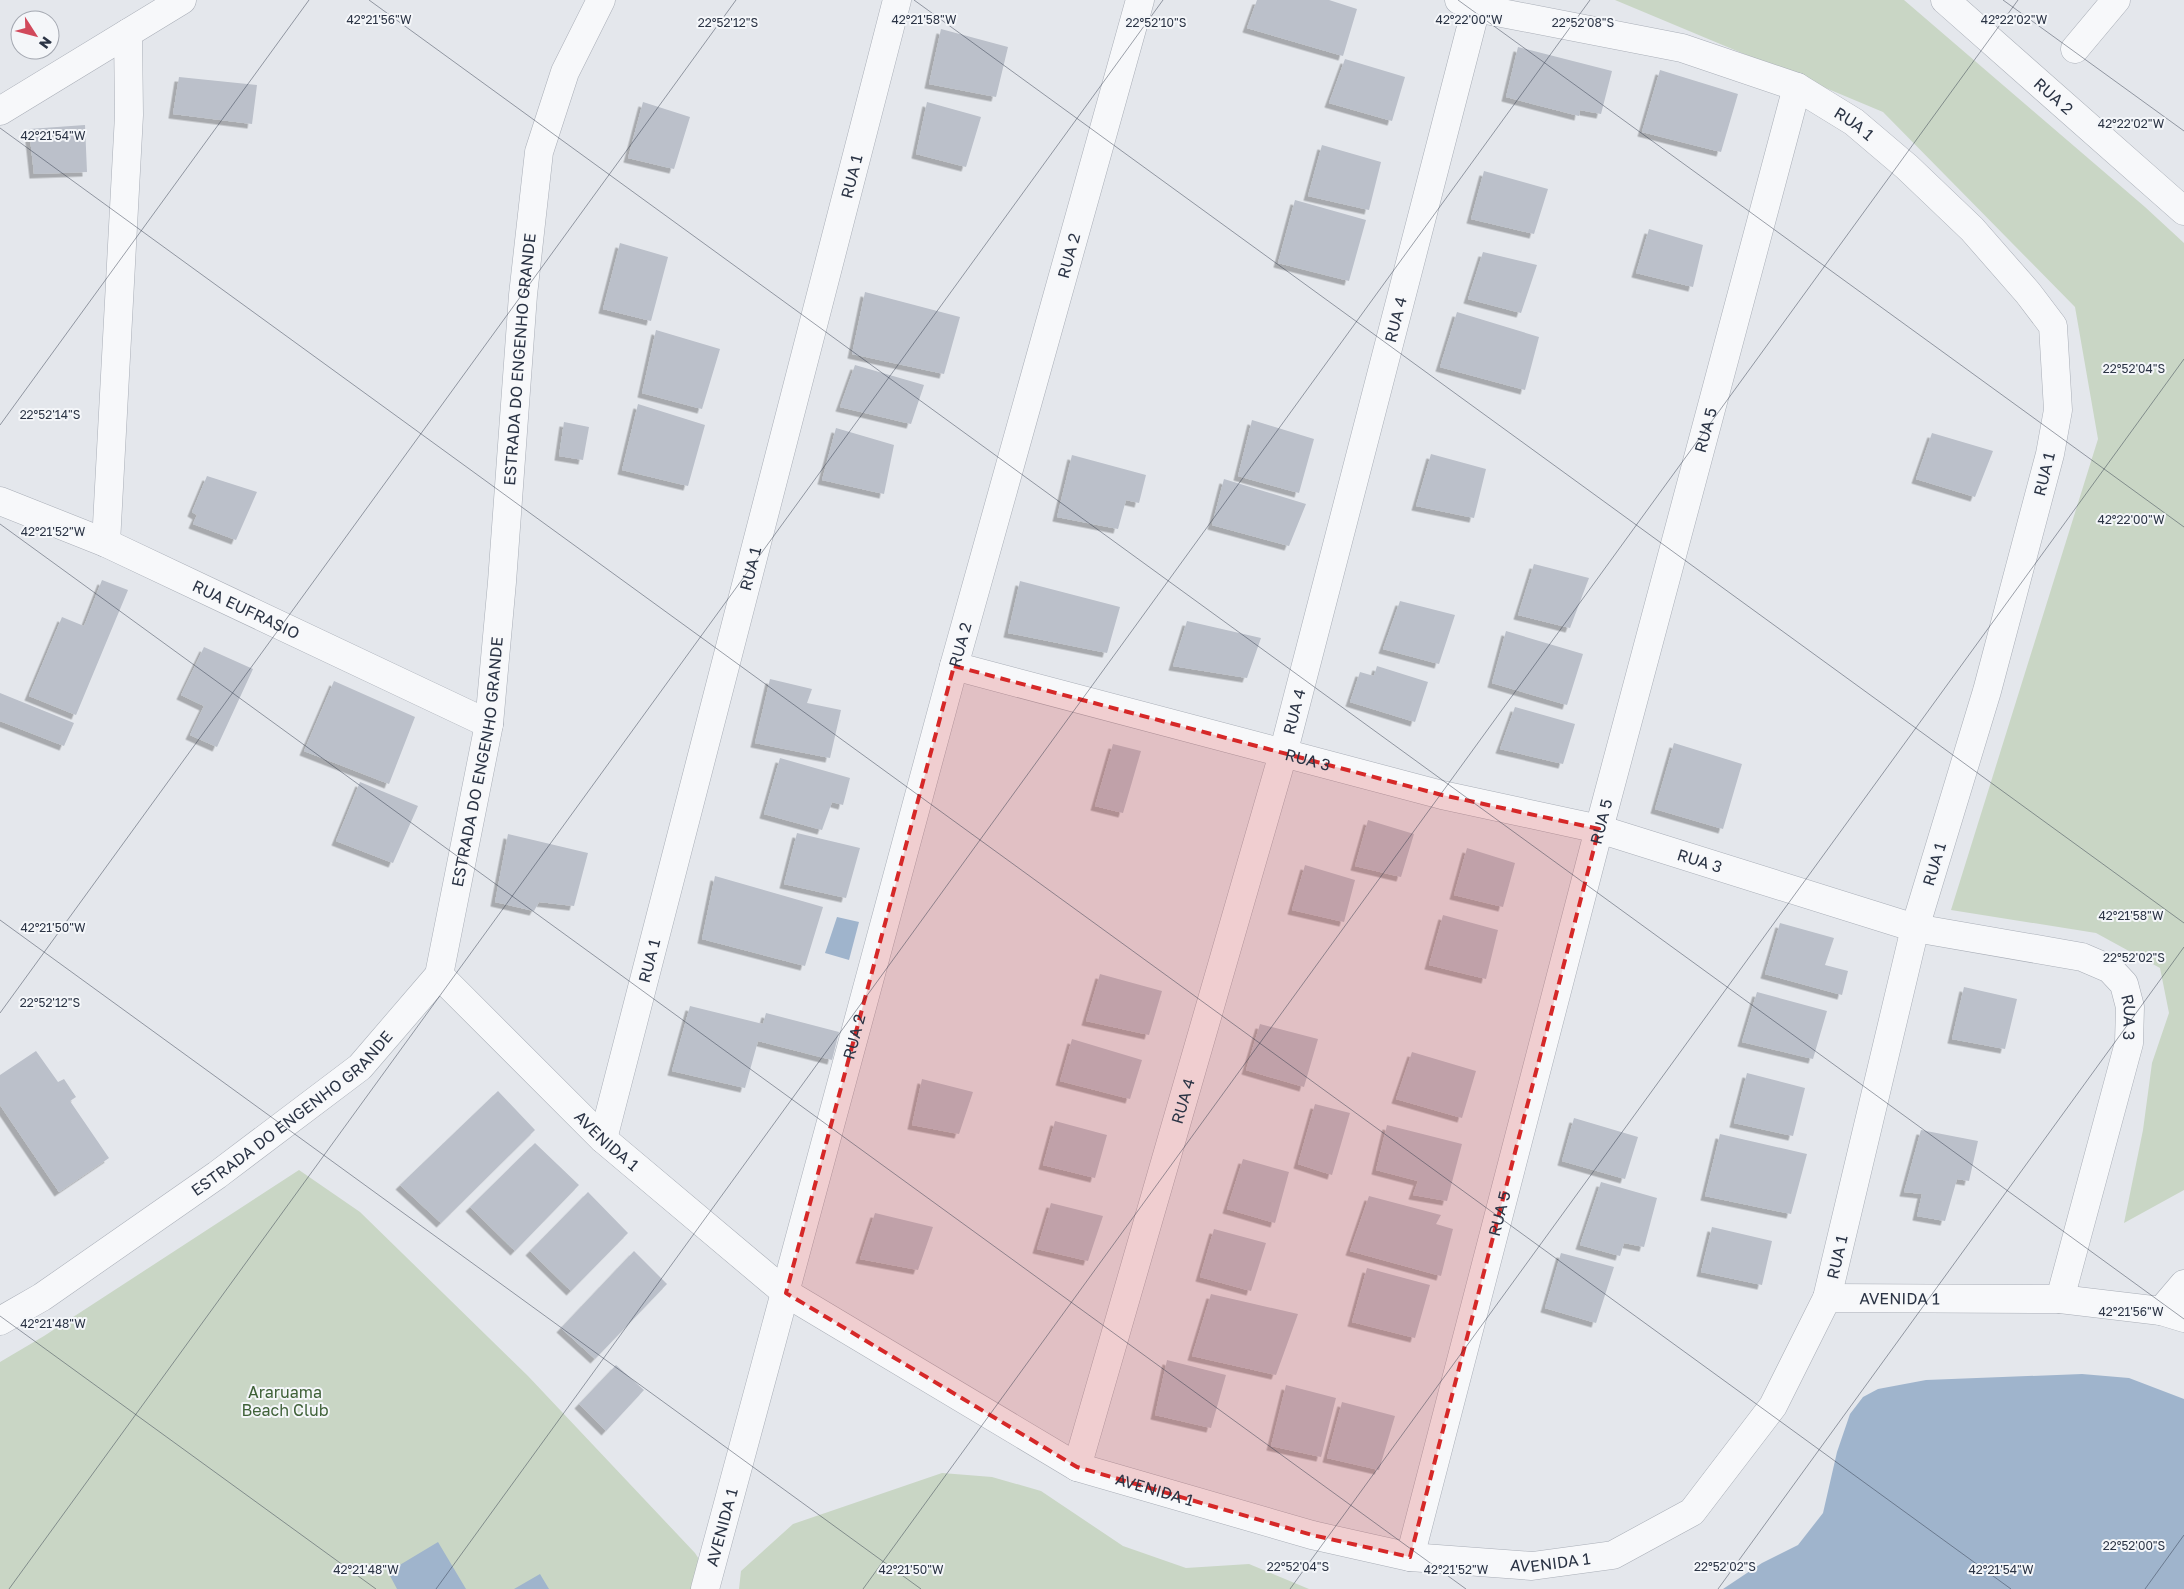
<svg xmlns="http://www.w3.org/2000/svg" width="2184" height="1589" font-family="'Golos Text',sans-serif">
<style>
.green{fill:#c9d6c5}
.water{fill:#9fb4cc}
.building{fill:#bbc0ca;filter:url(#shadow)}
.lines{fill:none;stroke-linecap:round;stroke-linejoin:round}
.minor-casing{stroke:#a9aeb7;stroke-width:29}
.tertiary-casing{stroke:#a9aeb7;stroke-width:29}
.minor{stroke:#f7f8fa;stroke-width:28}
.tertiary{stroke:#f7f8fa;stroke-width:28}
.marked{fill:#d62828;fill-opacity:0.2;stroke:#d62828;stroke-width:4;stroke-dasharray:10 6;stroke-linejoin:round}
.ticks{fill:none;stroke:#2b3445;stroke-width:1;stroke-opacity:0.45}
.labels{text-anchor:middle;stroke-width:4;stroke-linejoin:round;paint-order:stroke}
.street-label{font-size:16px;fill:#2b3445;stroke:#f4f6f9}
.park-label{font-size:16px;fill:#3f6138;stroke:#f4f6f9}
.ticks-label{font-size:12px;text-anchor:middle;fill:#2b3445;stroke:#f4f6f9;stroke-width:4;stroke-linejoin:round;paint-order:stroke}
</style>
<defs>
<filter id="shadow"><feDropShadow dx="-4.5" dy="4.5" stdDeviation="0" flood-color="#0004"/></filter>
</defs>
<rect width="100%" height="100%" fill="#e4e7ec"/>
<!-- green -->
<path class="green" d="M1615 0H1904L2145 207 2184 243V1190L2124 1223 2143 1130 2152 1063 2169 1013 2160 968 2096 933 1951 910 2098 439 2075 307 1883 112Z
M299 1170 360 1212 528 1376 695 1553 718 1589H0V1362L44 1336Z
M942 1473 992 1477 1041 1491 1123 1546 1186 1568 1249 1564 1309 1589H739L741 1571 793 1524Z"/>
<!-- water -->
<path class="water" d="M837 917 859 922 849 960 825 953Z
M2082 1374 2129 1378 2184 1399V1589H1723L1762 1563 1798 1545 1823 1513 1837 1452 1850 1414 1863 1397 1878 1389 1926 1380Z
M438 1542 466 1589H397L388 1572Z
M540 1574 549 1589H514Z"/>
<!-- building -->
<path class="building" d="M1257 0H1329L1357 9 1343 56 1247 28Z
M941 29 1008 47 996 97 929 84Z
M1518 47 1612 71 1601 114 1580 110 1579 116 1506 97Z
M1345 59 1405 77 1392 121 1329 103Z
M1660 70 1738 94 1721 152 1642 132Z
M179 77 257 85 252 124 173 114Z
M643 102 690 117 674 169 628 158Z
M927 102 981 117 966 167 916 154Z
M85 125 87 172 34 174 29 129Z
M1322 145 1381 162 1369 210 1308 196Z
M1484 171 1548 189 1534 234 1471 219Z
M1295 200 1366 220 1349 281 1278 263Z
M1649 229 1703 245 1693 287 1636 273Z
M620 243 668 257 651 321 603 309Z
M1483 252 1537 265 1521 313 1468 299Z
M865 292 960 317 944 374 852 354Z
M1457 312 1539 337 1525 390 1440 367Z
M656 330 720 349 702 409 642 393Z
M855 365 924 385 911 424 840 407Z
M638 404 705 425 688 486 622 470Z
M1252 420 1314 439 1299 493 1238 476Z
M564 422 589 427 583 460 559 456Z
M836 428 894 445 884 494 822 480Z
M1932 433 1993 451 1975 497 1916 479Z
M1431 454 1486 469 1474 518 1416 506Z
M1072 455 1146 475 1139 503 1126 500 1118 529 1057 517Z
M207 476 257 492 236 540 193 524 197 515 192 512Z
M1224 479 1306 504 1289 546 1212 525Z
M1534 564 1589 578 1570 628 1518 615Z
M102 580 128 590 76 715 29 696 62 617 84 626Z
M1020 581 1120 607 1107 653 1008 633Z
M1400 601 1455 615 1439 664 1383 649Z
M1187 621 1261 638 1247 678 1173 666Z
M1506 631 1583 654 1567 705 1492 683Z
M204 647 253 669 217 747 190 735 204 706 181 695Z
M1377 666 1428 682 1415 722 1350 702 1360 672 1374 676Z
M770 679 812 689 807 703 841 710 830 758 755 743Z
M334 681 415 717 389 784 304 751Z
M0 693 74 723 64 746 0 721Z
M1515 707 1575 724 1563 764 1500 749Z
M1674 743 1742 764 1723 829 1655 809Z
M1113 744 1141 751 1123 813 1095 806Z
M780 758 850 778 843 805 832 802 822 830 764 814Z
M360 782 418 806 393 863 336 841Z
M1368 820 1414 834 1401 877 1355 866Z
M797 833 860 848 846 898 784 884Z
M508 834 588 853 574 906 539 902 534 911 495 902Z
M1467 848 1515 863 1503 907 1454 895Z
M1305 865 1355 880 1344 922 1292 910Z
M715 876 823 907 805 966 702 939Z
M1443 915 1498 930 1486 979 1429 965Z
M1780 923 1834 938 1825 965 1848 971 1842 995 1765 974Z
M1100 974 1162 991 1149 1035 1086 1021Z
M1964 987 2017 999 2005 1049 1952 1039Z
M1757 992 1827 1011 1813 1059 1742 1042Z
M690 1006 763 1024 766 1013 839 1032 832 1060 758 1041 745 1088 672 1071Z
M1260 1024 1318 1039 1304 1087 1246 1070Z
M1072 1039 1142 1060 1130 1099 1060 1081Z
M36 1051 58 1082 64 1079 76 1097 70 1101 109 1158 59 1192 0 1105V1075Z
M1412 1052 1476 1071 1462 1118 1396 1099Z
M1747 1073 1805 1088 1793 1136 1734 1123Z
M922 1079 973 1092 959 1134 912 1125Z
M498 1091 535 1130 441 1223 400 1185Z
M1315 1104 1350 1113 1332 1175 1298 1164Z
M1574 1118 1638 1137 1625 1179 1562 1161Z
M1055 1121 1107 1135 1095 1178 1043 1165Z
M1387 1125 1462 1144 1447 1201 1413 1195 1418 1181 1376 1170Z
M1921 1130 1978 1141 1969 1181 1957 1179 1945 1221 1917 1216 1922 1194 1904 1192Z
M1720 1134 1807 1154 1791 1214 1705 1196Z
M535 1143 579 1185 515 1251 470 1207Z
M1243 1159 1289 1172 1275 1223 1227 1209Z
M1601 1182 1657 1198 1644 1247 1624 1243 1620 1256 1580 1245Z
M588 1192 628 1233 571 1291 530 1251Z
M1369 1196 1441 1215 1436 1224 1453 1229 1441 1276 1350 1251Z
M1051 1203 1103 1216 1088 1261 1037 1249Z
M875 1213 933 1227 918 1270 860 1259Z
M1712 1227 1772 1241 1762 1285 1701 1272Z
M1214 1229 1266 1243 1251 1291 1200 1277Z
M634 1251 667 1284 595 1359 561 1328Z
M1561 1253 1614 1267 1596 1323 1545 1308Z
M1367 1268 1430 1285 1415 1338 1352 1322Z
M1211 1294 1298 1314 1276 1375 1192 1356Z
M1167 1360 1226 1375 1211 1428 1155 1415Z
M616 1365 644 1390 606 1431 579 1404Z
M1286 1385 1336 1398 1321 1457 1271 1446Z
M1342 1402 1395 1416 1379 1470 1327 1458Z"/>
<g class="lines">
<!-- minor casing -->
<g class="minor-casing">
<g id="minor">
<path id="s1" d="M1459 0 1476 8 1682 48 1797 87 1854 122 1907 167 1972 229 2028 293 2053 326 2058 410 2050 454 1987 691 1915 928 1827 1298"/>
<path id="s2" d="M1945 0 2184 211"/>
<path d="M2075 49 2116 0"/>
<path d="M0 111 182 0"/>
<path id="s3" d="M0 501 106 543 489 724"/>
<path d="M106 543 129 115 128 33"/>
<path id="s4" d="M954 666 1442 795 1599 829 1915 928 2082 957 2110 969 2124 984 2130 1007 2129 1043 2060 1299"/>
<path id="s5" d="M439 975 603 1139 786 1293 1077 1467 1312 1535 1410 1557 1532 1566 1613 1555 1692 1512 1773 1406 1827 1298 2060 1299 2161 1311 2184 1318"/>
<path id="s6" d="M603 1139 897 0"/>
<path d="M2161 1311 2184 1284"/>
<path id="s7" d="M1077 1467 1283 754 1476 8"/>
<path id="s8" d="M1410 1557 1599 829 1797 87"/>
<path id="s9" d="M705 1589 954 666 1140 0"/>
</g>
</g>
<!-- tertiary casing -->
<g class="tertiary-casing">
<g id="tertiary">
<path id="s10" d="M0 1321 42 1297 217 1175 360 1067 439 975 489 724 502 582 523 295 539 152 565 72 601 0"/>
</g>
</g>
<!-- minor -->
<use href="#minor" class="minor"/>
<!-- tertiary -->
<use href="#tertiary" class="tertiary"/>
</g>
<!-- marked area -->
<path class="marked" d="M954 666 1442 795 1599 829 1410 1557 1312 1535 1077 1467 786 1293Z"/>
<!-- ticks -->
<path class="ticks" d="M369 0 2184 1319M914 0 2184 923M1458 0 2184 527M2003 0 2184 131M0 128 2011 1589M0 425 309 0M0 524 1466 1589M0 920 921 1589M0 1013 736 0M0 1316 376 1589M9 1589 1163 0M436 1589 1590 0M863 1589 2018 0M1290 1589 2184 359M1718 1589 2184 947M2145 1589 2184 1535"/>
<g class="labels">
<!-- street labels -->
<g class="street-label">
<text dy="6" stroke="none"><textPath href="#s2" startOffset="145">RUA 2</textPath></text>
<text dy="6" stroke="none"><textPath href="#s1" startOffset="418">RUA 1</textPath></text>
<text dy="6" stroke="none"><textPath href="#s6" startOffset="994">RUA 1</textPath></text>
<text dy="6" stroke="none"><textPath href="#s9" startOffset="1382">RUA 2</textPath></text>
<text dy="6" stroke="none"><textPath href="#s7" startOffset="1191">RUA 4</textPath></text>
<text dy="6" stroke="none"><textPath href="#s10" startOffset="1184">ESTRADA DO ENGENHO GRANDE</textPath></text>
<text dy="6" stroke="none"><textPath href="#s8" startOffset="1165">RUA 5</textPath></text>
<text transform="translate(2044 474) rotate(-76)" y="6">RUA 1</text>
<text dy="6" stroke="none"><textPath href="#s6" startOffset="589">RUA 1</textPath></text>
<text dy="6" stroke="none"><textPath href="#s3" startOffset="269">RUA EUFRASIO</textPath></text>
<text dy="6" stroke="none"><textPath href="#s9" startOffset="978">RUA 2</textPath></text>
<text dy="6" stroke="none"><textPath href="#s7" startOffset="786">RUA 4</textPath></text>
<text dy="6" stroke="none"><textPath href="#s4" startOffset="366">RUA 3</textPath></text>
<text dy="6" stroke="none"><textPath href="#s10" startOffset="779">ESTRADA DO ENGENHO GRANDE</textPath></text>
<text dy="6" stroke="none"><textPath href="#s8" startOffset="760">RUA 5</textPath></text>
<text dy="6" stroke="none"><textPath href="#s4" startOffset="771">RUA 3</textPath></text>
<text transform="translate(1934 864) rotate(-73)" y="6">RUA 1</text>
<text dy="6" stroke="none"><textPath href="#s6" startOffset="184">RUA 1</textPath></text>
<text dy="6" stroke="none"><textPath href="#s4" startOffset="1251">RUA 3</textPath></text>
<text dy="6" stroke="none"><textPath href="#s9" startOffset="572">RUA 2</textPath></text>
<text dy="6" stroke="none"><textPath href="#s7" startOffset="381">RUA 4</textPath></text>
<text dy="6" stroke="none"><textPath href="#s10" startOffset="359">ESTRADA DO ENGENHO GRANDE</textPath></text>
<text dy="6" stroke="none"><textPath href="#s5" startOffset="236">AVENIDA 1</textPath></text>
<text dy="6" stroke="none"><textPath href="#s8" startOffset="355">RUA 5</textPath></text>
<text transform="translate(1837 1257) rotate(-77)" y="6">RUA 1</text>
<text dy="6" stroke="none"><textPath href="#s5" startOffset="1776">AVENIDA 1</textPath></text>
<text dy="6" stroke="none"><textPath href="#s5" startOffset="891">AVENIDA 1</textPath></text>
<text dy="6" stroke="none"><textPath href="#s9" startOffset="64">AVENIDA 1</textPath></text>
<text dy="6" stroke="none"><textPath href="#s5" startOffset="1296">AVENIDA 1</textPath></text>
</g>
<!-- park labels -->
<g class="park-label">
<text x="285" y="1398">Araruama<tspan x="285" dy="18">Beach Club</tspan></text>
</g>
</g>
<g class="ticks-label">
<text x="379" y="24">42°21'56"W</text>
<text x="924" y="24">42°21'58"W</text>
<text x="1469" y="24">42°22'00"W</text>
<text x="2014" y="24">42°22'02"W</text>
<text x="728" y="27">22°52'12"S</text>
<text x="1583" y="27">22°52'08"S</text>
<text x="1156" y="27">22°52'10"S</text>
<text x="2131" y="128">42°22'02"W</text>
<text x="53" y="140">42°21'54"W</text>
<text x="2134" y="373">22°52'04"S</text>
<text x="50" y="419">22°52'14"S</text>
<text x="2131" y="524">42°22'00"W</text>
<text x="53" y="536">42°21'52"W</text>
<text x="2131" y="920">42°21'58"W</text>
<text x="53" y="932">42°21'50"W</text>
<text x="2134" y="962">22°52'02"S</text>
<text x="50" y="1007">22°52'12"S</text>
<text x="2131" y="1316">42°21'56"W</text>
<text x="53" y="1328">42°21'48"W</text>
<text x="2134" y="1550">22°52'00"S</text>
<text x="1298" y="1571">22°52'04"S</text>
<text x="1725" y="1571">22°52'02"S</text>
<text x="366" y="1574">42°21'48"W</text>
<text x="911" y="1574">42°21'50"W</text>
<text x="1456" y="1574">42°21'52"W</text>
<text x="2001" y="1574">42°21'54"W</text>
</g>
<!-- north arrow -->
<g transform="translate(35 35) rotate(126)"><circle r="24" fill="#f4f6f9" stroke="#a4a8b1"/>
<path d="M0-4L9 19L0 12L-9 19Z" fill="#d1495b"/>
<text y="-8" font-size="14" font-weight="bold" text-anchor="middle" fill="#2b3445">N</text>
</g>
</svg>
